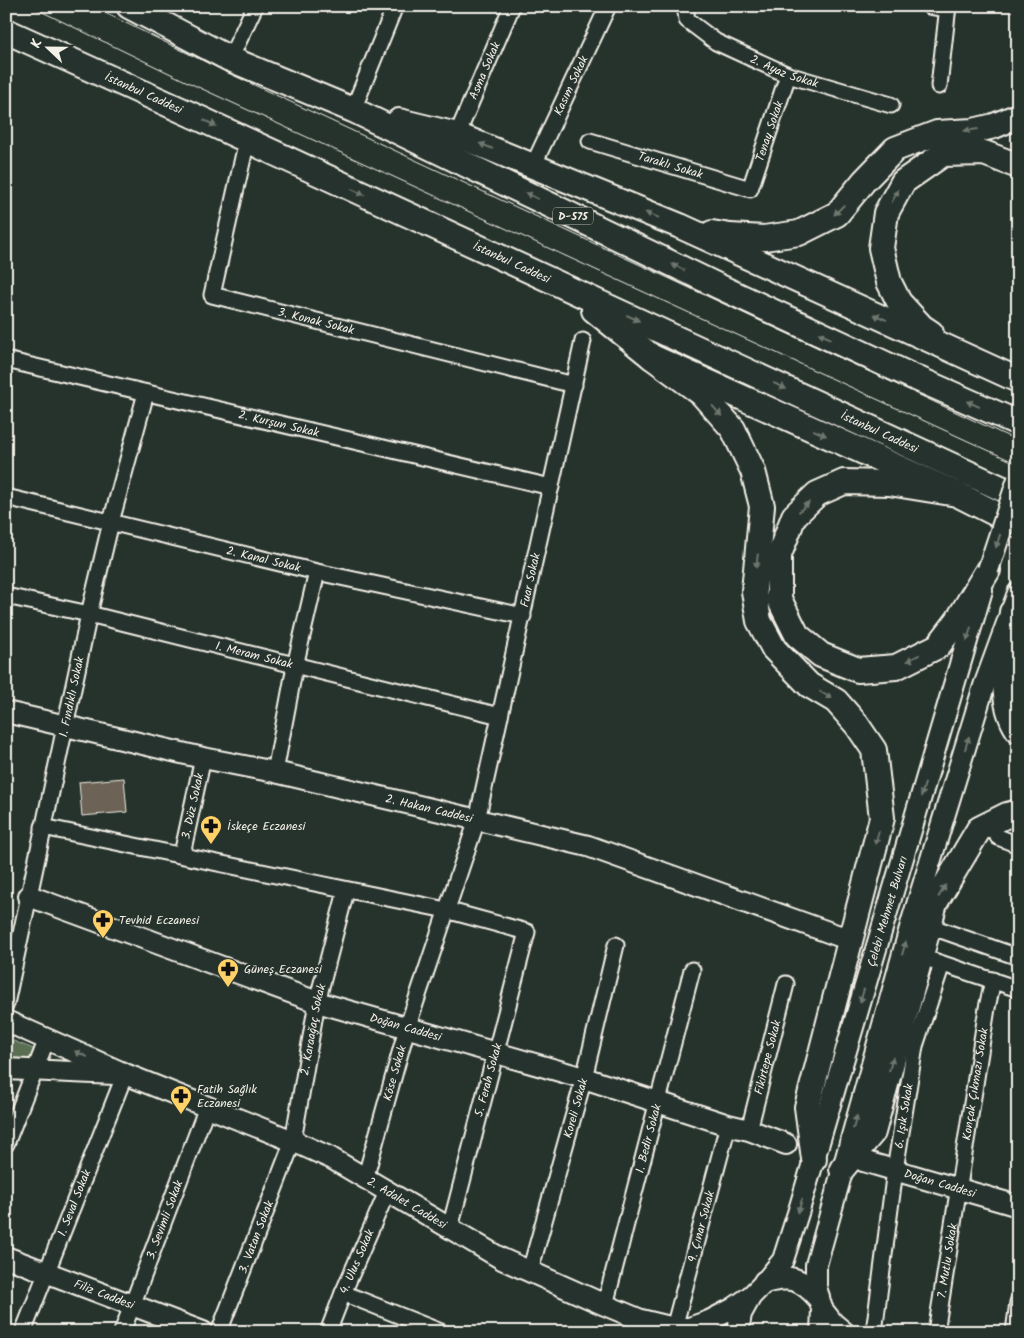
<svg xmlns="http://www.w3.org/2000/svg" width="1024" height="1338" font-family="Kalam,sans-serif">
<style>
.green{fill:#5a6e51;stroke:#a7b09c}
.building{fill:#6c6256;stroke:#f4f1e8}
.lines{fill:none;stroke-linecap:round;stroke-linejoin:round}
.minor-casing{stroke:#f4f1e8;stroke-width:19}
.secondary-casing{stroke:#f4f1e8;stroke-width:24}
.primary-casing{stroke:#f4f1e8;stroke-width:26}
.trunk-casing{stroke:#f4f1e8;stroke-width:28}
.minor{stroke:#26332d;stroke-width:15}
.secondary{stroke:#26332d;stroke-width:20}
.primary{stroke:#26332d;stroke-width:22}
.trunk{stroke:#26332d;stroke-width:24}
.tram{stroke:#f4f1e8;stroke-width:1}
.secondary-bridge-casing{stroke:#f4f1e8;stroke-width:24;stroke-linecap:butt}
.secondary-bridge{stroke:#26332d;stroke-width:20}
.oneway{fill:#6e766e}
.labels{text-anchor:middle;stroke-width:4;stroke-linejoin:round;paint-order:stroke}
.shield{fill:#26332d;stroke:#b6b8b0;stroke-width:1}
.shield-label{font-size:11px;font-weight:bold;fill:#f4f1e8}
.street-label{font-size:12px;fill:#f4f1e8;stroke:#26332d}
.poi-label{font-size:12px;fill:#f4f1e8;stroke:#26332d;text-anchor:start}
</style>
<rect width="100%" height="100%" fill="#26332d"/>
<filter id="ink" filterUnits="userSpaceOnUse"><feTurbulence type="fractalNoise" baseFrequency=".02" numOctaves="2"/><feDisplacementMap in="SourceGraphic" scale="10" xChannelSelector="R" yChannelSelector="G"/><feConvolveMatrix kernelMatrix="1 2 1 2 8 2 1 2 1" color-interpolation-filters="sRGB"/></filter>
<g filter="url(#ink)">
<!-- green -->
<path class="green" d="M6 1038 36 1050 30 1062 6 1059Z"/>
<!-- building -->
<path class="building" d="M124 778 127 812 82 816 79 782Z"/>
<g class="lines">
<!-- minor casing -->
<g class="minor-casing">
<g id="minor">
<path id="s1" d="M685 6 687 20 716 42 788 75 891 105"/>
<path d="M929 6 948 9"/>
<path d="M230 59 255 6"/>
<path d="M939 86 948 6"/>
<path d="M353 110 395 6"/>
<path id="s2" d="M457 135 512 6"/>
<path id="s3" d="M247 140 212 295 574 385"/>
<path id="s4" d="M590 141 750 189 788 75"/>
<path id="s5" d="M533 166 608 6"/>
<path id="s6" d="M6 360 551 487"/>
<path id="s7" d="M6 497 317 572 523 616"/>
<path id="s8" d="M6 596 89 614 500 716"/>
<path d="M275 772 295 666 317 572"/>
<path d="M43 827 446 910 527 932 450 1228"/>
<path d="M998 837 1018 845"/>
<path id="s9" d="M182 854 203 758"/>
<path d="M935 928 1018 957"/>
<path d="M934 961 1018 989"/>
<path id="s10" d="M6 1004 89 614 111 522 146 393"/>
<path id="s11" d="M749 1130 786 984"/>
<path d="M6 1144 47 1039"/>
<path id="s12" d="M365 1179 407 1028 477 820 583 341"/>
<path id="s13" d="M530 1271 584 1078 616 945"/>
<path d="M343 1293 441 1332"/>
<path id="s14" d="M605 1305 692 970"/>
<path id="s15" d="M674 1328 728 1125"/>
<path id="s16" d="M23 1332 125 1074"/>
<path id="s17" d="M122 1332 207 1107"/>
<path id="s18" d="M219 1332 293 1141 317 1002 346 891"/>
<path id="s19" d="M328 1332 343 1293 387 1192"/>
<path id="s20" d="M874 1332 895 1170 915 1046 942 964"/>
<path id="s21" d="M936 1332 987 1008 993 980"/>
<path d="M1014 1332 1018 1302"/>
</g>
</g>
<!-- secondary casing -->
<g class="secondary-casing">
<g id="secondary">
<path id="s22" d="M6 712 203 758 275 772 588 846 842 937"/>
<path id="s23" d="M29 896 317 1002 584 1078 728 1125 749 1130 786 1144"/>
<path id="s24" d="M6 1021 125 1074 293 1141 331 1158 502 1259 605 1305 641 1320 674 1328H689L709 1321 734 1308 751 1296"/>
<path d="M6 1069 115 1074"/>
<path id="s25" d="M863 1161 1018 1206"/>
<path id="s26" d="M6 1257 203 1332"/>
<path d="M822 1309 833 1323 844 1332"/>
<path id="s27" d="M738 1332 741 1314 751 1296 765 1282 783 1260 799 1210 982 590"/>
<path d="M821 1332 822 1309 816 1287V1265L912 921 984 686 1018 593"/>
</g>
</g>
<!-- primary casing -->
<g class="primary-casing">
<path id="primary" d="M765 1282C789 1275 801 1278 818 1297"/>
</g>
<!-- trunk casing -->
<g class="trunk-casing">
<g id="trunk">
<path d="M129 6 230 59 353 110 718 286 909 375 1018 423"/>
<path id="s28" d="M6 31 201 119 1018 496"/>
<path d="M399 121 457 135 680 226 1018 380"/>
<path d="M712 233 730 236 764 238 799 233 837 214 864 181 895 149 937 133 973 131 994 126 1018 116"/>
<path d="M594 310 652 357 957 494 1018 525"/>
<path d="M931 333 922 327 899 302 889 282 881 248 886 213 903 182 943 154 984 153 1018 166"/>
<path d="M652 357 701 393 733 429 753 471 762 506 754 591 759 621 774 649 809 685 836 701 857 725 874 750 882 818 807 1107 814 1159"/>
<path d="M957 494 889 483 844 482 817 494 794 516 779 555V599L797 635 821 655 858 670 896 667 938 646 958 620 988 570"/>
<path d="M1012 612C1008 649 996 698 1018 730"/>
<path d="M842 1169 873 1132 935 903 979 829 1007 815 1018 812"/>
</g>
</g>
<!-- minor -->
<use href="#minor" class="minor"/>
<!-- secondary -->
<use href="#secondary" class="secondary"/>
<!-- primary -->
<use href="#primary" class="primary"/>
<!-- trunk -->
<use href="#trunk" class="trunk"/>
<!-- tram -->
<path class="tram" d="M30 6 198 87 1018 464
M91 6 222 70 1018 441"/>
<!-- secondary-bridge casing -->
<g class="secondary-bridge-casing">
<path id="secondary-bridge" d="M988 570 1018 479"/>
</g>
<!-- secondary-bridge -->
<use href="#secondary-bridge" class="secondary-bridge"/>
</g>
<!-- one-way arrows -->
<defs><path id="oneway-solid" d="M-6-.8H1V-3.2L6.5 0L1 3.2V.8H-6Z" transform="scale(1.25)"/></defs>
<g class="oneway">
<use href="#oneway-solid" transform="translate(210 123) rotate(25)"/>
<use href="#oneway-solid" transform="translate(971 130) rotate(173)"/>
<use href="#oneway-solid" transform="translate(486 146) rotate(-158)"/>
<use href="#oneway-solid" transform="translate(358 192) rotate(24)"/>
<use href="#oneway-solid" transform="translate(532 196) rotate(-154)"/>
<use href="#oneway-solid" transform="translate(895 196) rotate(-62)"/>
<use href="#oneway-solid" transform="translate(839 210) rotate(135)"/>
<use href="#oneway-solid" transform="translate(652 215) rotate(-158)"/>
<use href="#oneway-solid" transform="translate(678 267) rotate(-154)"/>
<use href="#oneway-solid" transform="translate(880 317) rotate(-156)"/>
<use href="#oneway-solid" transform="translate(633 318) rotate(25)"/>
<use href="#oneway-solid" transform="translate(825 336) rotate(-155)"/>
<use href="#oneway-solid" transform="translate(780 386) rotate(25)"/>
<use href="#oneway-solid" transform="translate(973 404) rotate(-156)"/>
<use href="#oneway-solid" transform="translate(717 411) rotate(48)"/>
<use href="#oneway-solid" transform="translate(820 433) rotate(24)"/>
<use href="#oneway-solid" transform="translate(804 507) rotate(-44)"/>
<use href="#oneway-solid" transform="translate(998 541) rotate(108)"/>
<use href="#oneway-solid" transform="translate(757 561) rotate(97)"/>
<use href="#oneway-solid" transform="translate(969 634) rotate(106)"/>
<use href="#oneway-solid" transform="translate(913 658) rotate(153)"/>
<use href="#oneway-solid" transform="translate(826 695) rotate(30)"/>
<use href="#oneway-solid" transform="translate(967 743) rotate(-73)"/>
<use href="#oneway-solid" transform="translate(923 790) rotate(106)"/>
<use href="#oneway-solid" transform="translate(877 838) rotate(105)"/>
<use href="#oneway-solid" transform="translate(942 891) rotate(-60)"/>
<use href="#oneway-solid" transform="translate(904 948) rotate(-74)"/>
<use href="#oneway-solid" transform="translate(862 996) rotate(106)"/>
<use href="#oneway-solid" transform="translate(81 1054) rotate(-156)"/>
<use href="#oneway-solid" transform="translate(891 1064) rotate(-75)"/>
<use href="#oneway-solid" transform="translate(855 1122) rotate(-74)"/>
<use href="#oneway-solid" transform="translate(800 1206) rotate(107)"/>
</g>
</g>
<!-- icons -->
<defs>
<g id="pharmacy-pin" transform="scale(1.125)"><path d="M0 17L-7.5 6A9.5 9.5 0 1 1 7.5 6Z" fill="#ffd166" stroke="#26332d"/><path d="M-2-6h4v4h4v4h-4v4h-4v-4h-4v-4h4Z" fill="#111"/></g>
</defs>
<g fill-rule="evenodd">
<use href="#pharmacy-pin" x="211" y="826"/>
<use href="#pharmacy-pin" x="103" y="920"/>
<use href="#pharmacy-pin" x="228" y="969"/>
<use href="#pharmacy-pin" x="181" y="1096"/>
</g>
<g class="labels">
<!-- shield labels -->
<rect class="shield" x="553" y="207.5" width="40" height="17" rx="4"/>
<g class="shield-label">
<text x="573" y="220">D-575</text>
</g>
<!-- street labels -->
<g class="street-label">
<text dy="4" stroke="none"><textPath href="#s2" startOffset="70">Asma Sokak</textPath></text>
<text dy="4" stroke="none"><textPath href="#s1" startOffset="125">2. Ayaz Sokak</textPath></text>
<text dy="4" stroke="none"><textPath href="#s5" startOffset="89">Kasım Sokak</textPath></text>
<text dy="4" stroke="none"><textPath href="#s28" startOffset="151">İstanbul Caddesi</textPath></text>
<text dy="4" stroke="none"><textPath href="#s4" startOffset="228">Tenay Sokak</textPath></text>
<text dy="4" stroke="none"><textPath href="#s4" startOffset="84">Taraklı Sokak</textPath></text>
<text dy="4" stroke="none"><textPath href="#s28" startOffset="556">İstanbul Caddesi</textPath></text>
<text dy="4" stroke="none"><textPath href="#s3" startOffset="266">3. Konak Sokak</textPath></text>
<text dy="4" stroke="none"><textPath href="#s6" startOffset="280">2. Kurşun Sokak</textPath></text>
<text dy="4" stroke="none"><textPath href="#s28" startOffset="961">İstanbul Caddesi</textPath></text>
<text dy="4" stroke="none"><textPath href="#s7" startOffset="265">2. Kanal Sokak</textPath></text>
<text dy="4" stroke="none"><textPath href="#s12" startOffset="622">Fuar Sokak</textPath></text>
<text dy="4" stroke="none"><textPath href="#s8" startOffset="255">1. Meram Sokak</textPath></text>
<text dy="4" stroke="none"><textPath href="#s10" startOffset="314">1. Fındıklı Sokak</textPath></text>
<text dy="4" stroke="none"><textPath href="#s9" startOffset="49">3. Düz Sokak</textPath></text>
<text dy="4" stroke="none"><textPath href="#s22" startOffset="434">2. Hakan Caddesi</textPath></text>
<text dy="4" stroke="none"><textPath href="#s27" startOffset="451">Çelebi Mehmet Bulvarı</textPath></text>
<text dy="4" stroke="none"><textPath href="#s23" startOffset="399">Doğan Caddesi</textPath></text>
<text dy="4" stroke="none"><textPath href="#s18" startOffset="318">2. Karaağaç Sokak</textPath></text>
<text dy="4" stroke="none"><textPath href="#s11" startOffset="75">Fikirtepe Sokak</textPath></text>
<text dy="4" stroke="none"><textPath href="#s12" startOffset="110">Köse Sokak</textPath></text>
<text transform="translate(488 1080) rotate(-75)" y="4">5. Ferah Sokak</text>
<text dy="4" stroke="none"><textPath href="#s21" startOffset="251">Konçak Çıkmazı Sokak</textPath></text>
<text dy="4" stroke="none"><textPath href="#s13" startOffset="169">Koreli Sokak</textPath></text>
<text dy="4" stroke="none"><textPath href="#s20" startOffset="218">6. Işık Sokak</textPath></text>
<text dy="4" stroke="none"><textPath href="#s14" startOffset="172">1. Bedir Sokak</textPath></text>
<text dy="4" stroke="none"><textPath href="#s25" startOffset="80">Doğan Caddesi</textPath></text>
<text dy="4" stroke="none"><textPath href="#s16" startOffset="139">1. Seval Sokak</textPath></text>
<text dy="4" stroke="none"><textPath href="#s24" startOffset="441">2. Adalet Caddesi</textPath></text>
<text dy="4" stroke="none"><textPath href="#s17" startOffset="120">3. Sevimli Sokak</textPath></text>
<text dy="4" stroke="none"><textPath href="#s15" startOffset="105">9. Çınar Sokak</textPath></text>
<text dy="4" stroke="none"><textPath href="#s18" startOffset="102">3. Vatan Sokak</textPath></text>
<text dy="4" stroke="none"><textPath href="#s21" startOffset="72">7. Mutlu Sokak</textPath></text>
<text dy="4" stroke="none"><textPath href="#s19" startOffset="76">4. Ulus Sokak</textPath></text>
<text dy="4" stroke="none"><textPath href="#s26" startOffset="105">Filiz Caddesi</textPath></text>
</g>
<!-- poi labels -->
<g class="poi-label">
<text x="227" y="830">İskeçe Eczanesi</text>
<text x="119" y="924">Tevhid Eczanesi</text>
<text x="244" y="973">Güneş Eczanesi</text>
<text x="197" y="1093">Fatih Sağlık<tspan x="197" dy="14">Eczanesi</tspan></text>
</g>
</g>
<!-- margin -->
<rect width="1024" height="1338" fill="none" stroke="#26332d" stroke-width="25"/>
<rect x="12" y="12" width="999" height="1313" fill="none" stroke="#f4f1e8" stroke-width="2" filter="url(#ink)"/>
<!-- north arrow -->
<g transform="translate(48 48) rotate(292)" stroke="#26332d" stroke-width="4" paint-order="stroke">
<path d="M0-4L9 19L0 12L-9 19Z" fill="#f4f1e8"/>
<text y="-8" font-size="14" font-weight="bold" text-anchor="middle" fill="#f4f1e8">K</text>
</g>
</svg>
